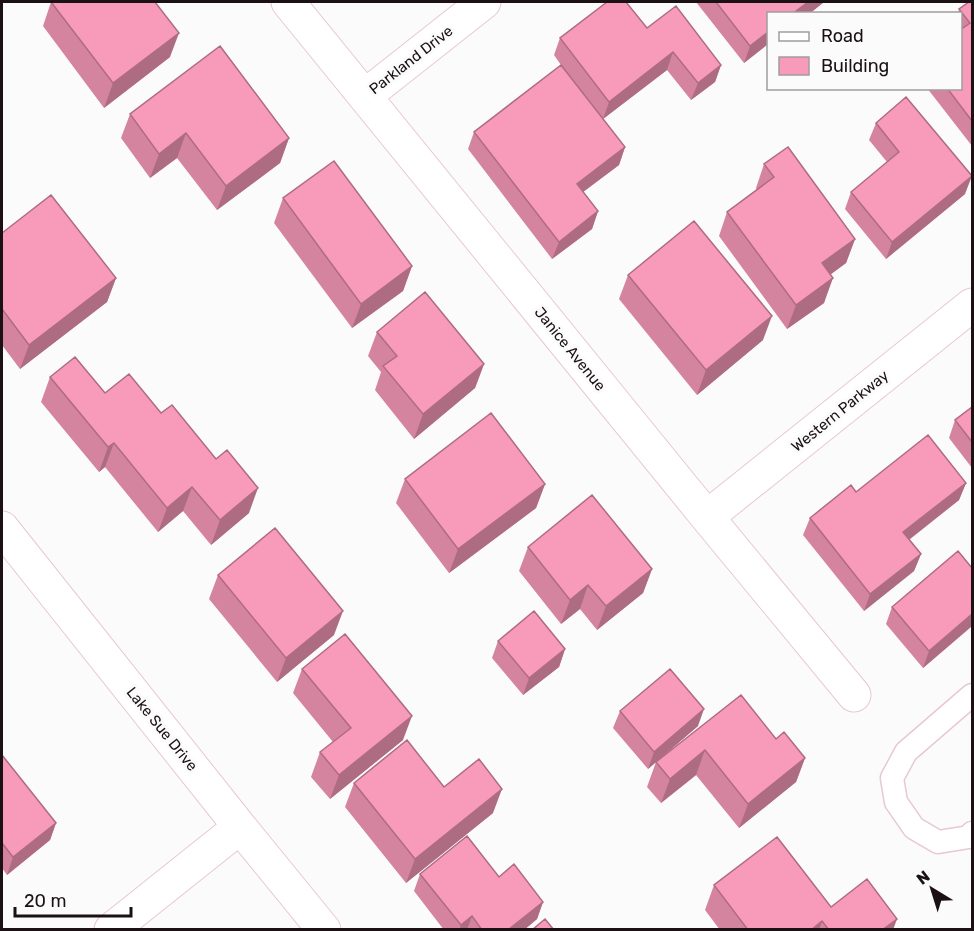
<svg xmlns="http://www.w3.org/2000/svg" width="974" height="931" font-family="Rubik,sans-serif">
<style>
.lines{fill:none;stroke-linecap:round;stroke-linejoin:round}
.service-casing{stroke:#e8c8d2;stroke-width:25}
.minor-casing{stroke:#e8c8d2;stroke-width:35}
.service{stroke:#fff;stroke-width:22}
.minor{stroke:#fff;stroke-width:33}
.wall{fill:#d584a0}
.shaded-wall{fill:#ae6c82}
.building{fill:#f89aba;stroke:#ae6c82;stroke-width:1.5}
.labels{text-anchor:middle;stroke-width:6;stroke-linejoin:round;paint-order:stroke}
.street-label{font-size:15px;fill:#1b1114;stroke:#fbfbfb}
</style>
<rect width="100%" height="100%" fill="#fbfbfb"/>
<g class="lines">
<!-- service casing -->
<g class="service-casing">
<path id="service" d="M972 695 906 752 892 778 896 802 914 828 938 842 969 837 972 833"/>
</g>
<!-- minor casing -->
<g class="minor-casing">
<path id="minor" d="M288 2 707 517 854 695
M365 96 484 2
M707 517 972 305
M2 528 240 827 324 930
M111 930 240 827"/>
</g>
<!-- service -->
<use href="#service" class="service"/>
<!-- minor -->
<use href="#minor" class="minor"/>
</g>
<!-- wall -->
<path class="wall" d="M51 2 170 57 104 108 43 26Z
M696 2H824L809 14H768V44L744 63Z
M972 2V146L927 88H960V14H958L959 9Z
M647 28 721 65 715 82 691 100 667 70 603 119 625 147 619 165 583 192 598 211 592 229 552 259 468 149 474 132 561 65 554 55 560 38Z
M130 114 289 138 280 163 217 210 177 158 150 178 121 138Z
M876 123 965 194 886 259 845 209 851 192 887 162 869 140Z
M764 164 855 239 846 263 830 275 824 303 787 329 719 236 727 212 757 190 756 188Z
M283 198 412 266 403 291 352 328 274 223Z
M2 233 116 278 107 302 20 369 2 345Z
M628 275 763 340 697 395 619 299Z
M377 332 484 364 475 388 414 439 375 390 381 372 368 356Z
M50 377 105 393 161 413 249 513 211 545 183 511 158 532 105 467 99 472 41 402Z
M972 407V468L949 438 955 420Z
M405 479 545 484 536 508 449 573 396 503Z
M966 483 959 500 909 540 921 554 914 571 864 611 803 535 810 518 856 492Z
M528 547 652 569 643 593 597 630 580 609 561 624 519 571Z
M972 568V626L923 668 886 624 892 607Z
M218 575 334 635 277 682 209 599Z
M498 641 565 649 559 667 523 695 492 658Z
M302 669 403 740 330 799 311 777 320 752 333 742 293 693Z
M741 695 776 739 805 758 796 782 739 828 696 775 661 803 647 787 656 762Z
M620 711 698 726 648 769 613 728Z
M2 755 56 823 50 840 7 875 2 868Z
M354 783 444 787 493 813 406 883 345 807Z
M420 874 499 877 543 902 537 919 524 930H444L414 891Z
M714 885 831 907 893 930H720L705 910Z"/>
<!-- shaded-wall -->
<path class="shaded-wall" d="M808 2H824L809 14H792Z
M768 32V44L744 63 750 46Z
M179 33 170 57 104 108 113 83Z
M673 52 667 70 603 119 609 102Z
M721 65 715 82 691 100 698 83Z
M186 133 177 158 150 178 159 154Z
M289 138 280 163 217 210 226 186Z
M625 147 619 165 571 201 577 184Z
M972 176 965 194 886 259 892 242Z
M598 211 592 229 552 259 559 242Z
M855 239 846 263 813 287 822 263Z
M412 266 403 291 352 328 361 304Z
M116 278 107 302 20 369 29 345Z
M833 278 824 303 787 329 796 305Z
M772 316 763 340 697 395 706 370Z
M484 364 475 388 414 439 423 414Z
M114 443 105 467 99 472 108 447Z
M966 483 959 500 897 549 903 532Z
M545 484 536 508 449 573 458 549Z
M192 487 183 511 158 532 167 508Z
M258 488 249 513 211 545 220 520Z
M921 554 914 571 864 611 870 594Z
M652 569 643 593 597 630 606 606Z
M588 585 580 609 561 624 570 600Z
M343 611 334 635 277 682 286 658Z
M972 614V626L923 668 929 651Z
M565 649 559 667 523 695 529 678Z
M704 709 698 726 648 769 654 752Z
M412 716 403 740 330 799 339 775Z
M705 750 696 775 661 803 670 779Z
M805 758 796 782 739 828 748 804Z
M502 789 493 813 406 883 415 859Z
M56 823 50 840 7 875 13 857Z
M543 902 537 919 524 930H508Z
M472 916 467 930H459L461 925Z
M897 919 893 930H882Z
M822 921 819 930H811Z"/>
<!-- building -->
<path class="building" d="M51 2H155L179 33 113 83Z
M607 2H626L647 28 676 6 721 65 698 83 673 52 609 102 560 38Z
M716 2H808L792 14H768V32L750 46Z
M969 2H972V121L947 88H960V30L970 23 959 9Z
M220 46 289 138 226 186 186 133 159 154 130 114Z
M561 65 625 147 577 184 598 211 559 242 474 132Z
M906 97 972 176 892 242 851 192 899 152 876 123Z
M788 147 855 239 822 263 833 278 796 305 727 212 774 177 764 164Z
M334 161 412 266 361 304 283 198Z
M51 195 116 278 29 345 2 309V233Z
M694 221 772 316 706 370 628 275Z
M425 292 484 364 423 414 383 366 397 356 377 332Z
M75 357 105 393 129 374 161 413 172 405 216 459 227 450 258 488 220 520 192 487 167 508 114 443 108 447 50 377Z
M972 407V442L955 420Z
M491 413 545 484 458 549 405 479Z
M928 435 966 483 903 532 921 554 870 594 810 518 851 485 856 492Z
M592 495 652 569 606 606 588 585 570 600 528 547Z
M275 528 343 611 286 658 218 575Z
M958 551 972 568V614L929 651 892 607Z
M534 611 565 649 529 678 498 641Z
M345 634 412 716 339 775 320 752 351 728 302 669Z
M670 669 704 709 654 752 620 711Z
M741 695 776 739 784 732 805 758 748 804 705 750 670 779 656 762Z
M407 740 444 787 479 759 502 789 415 859 354 783Z
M2 755 56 823 13 857 2 843Z
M467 836 499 877 514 864 543 902 508 930H482L472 916 461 925 420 874Z
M777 837 831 907 867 879 897 919 882 930H829L822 921 811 930H748L714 885Z
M545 919 554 930H532Z"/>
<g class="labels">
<!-- street labels -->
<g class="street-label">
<text transform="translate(411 60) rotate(-38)" y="5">Parkland Drive</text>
<text transform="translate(570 349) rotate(51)" y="5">Janice Avenue</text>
<text transform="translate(840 411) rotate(-39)" y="5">Western Parkway</text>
<text transform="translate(162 729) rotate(51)" y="5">Lake Sue Drive</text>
</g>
</g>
<!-- border -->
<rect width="974" height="931" fill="none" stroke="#1b1114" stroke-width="6"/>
<!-- legend -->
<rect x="767" y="12" width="195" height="78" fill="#fbfbfb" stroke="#a19d9f" stroke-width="1.5"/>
<rect x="779" y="32" width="30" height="9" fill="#ffffff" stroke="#a19d9f" stroke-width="1.5"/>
<text x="821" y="42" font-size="18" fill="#1b1114">Road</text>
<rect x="779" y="57" width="30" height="18" fill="#f89aba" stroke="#a19d9f" stroke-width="1.5"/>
<text x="821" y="72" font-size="18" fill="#1b1114">Building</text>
<!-- north arrow -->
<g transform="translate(932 889) rotate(322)" stroke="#fbfbfb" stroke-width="4.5" paint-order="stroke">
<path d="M0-4.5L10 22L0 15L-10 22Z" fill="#1b1114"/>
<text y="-9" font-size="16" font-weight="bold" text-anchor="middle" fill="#1b1114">N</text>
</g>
<!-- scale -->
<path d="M15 907v9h116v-9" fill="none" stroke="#1b1114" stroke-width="3"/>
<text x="24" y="907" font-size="18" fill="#1b1114" stroke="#fbfbfb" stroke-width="4.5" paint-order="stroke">20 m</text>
</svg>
